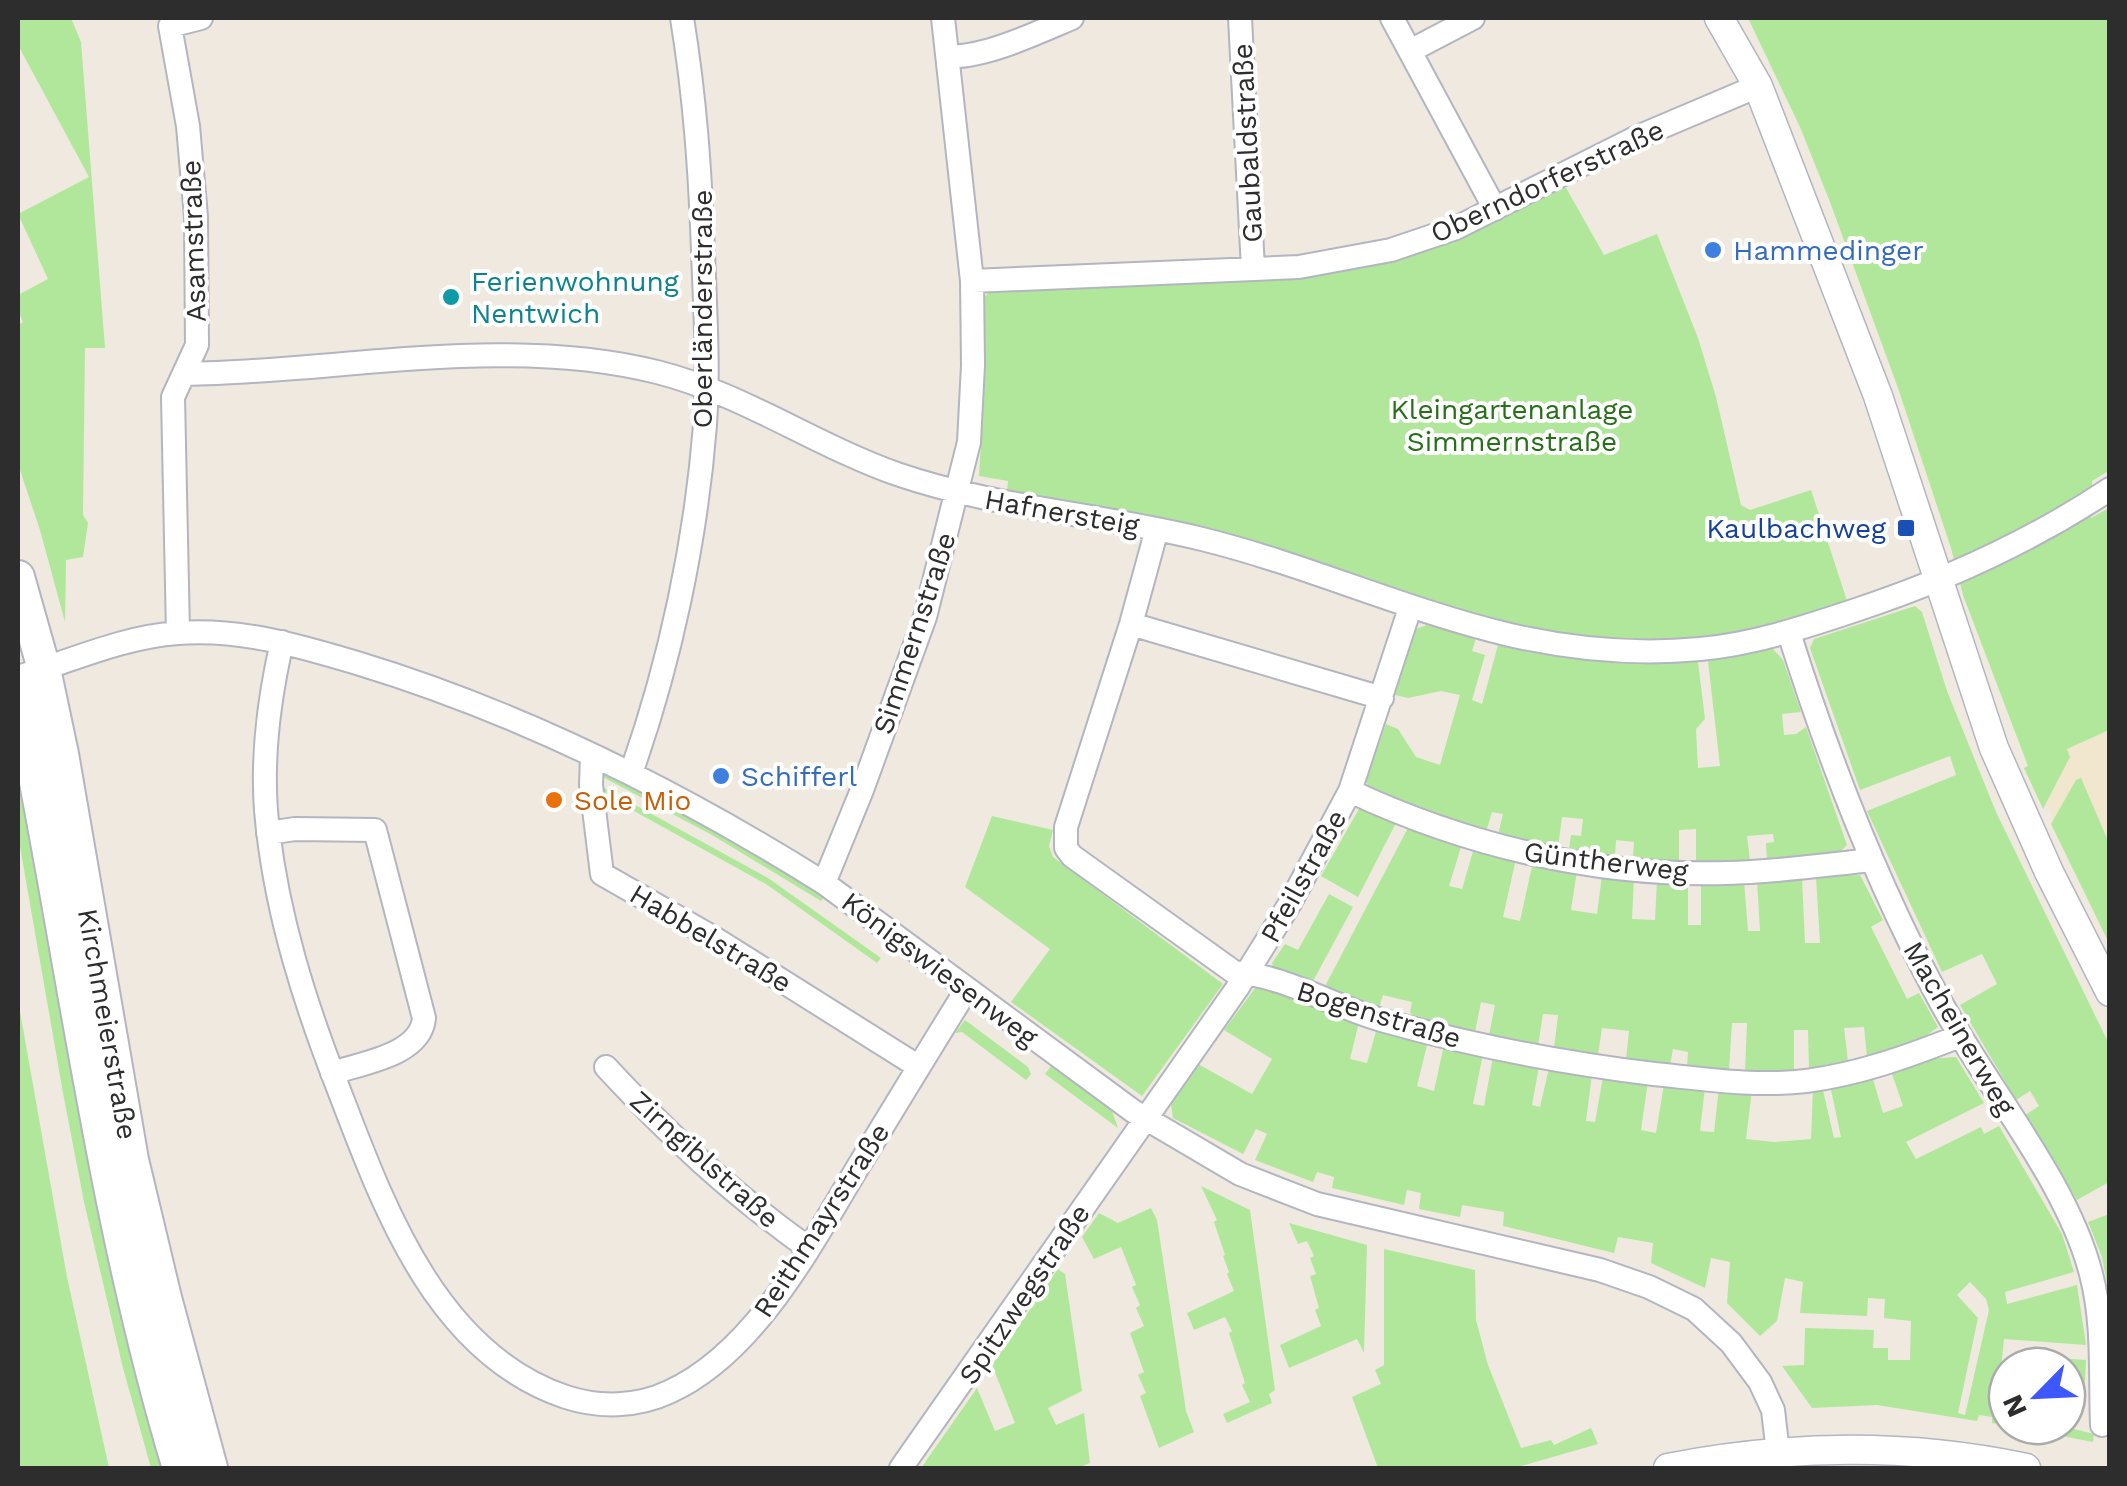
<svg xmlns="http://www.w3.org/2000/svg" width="2127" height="1486" font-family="'Work Sans',sans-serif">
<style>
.education{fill:#f1e7cf}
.green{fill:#b1e79b;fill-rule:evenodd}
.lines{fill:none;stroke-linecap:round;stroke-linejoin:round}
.minor-casing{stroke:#b3b5c1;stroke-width:26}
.tertiary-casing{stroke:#b3b5c1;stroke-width:31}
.secondary-casing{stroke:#b3b5c1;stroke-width:36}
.minor{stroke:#fff;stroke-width:22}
.tertiary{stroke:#fff;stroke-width:28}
.secondary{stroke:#fff;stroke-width:32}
.shop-dot{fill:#3f7fe0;stroke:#fff;stroke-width:4}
.culture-dot{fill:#0f9aa8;stroke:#fff;stroke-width:4}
.transit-dot{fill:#1a4fb4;stroke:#fff;stroke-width:4}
.food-dot{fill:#e8710a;stroke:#fff;stroke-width:4}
.labels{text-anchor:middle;stroke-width:8;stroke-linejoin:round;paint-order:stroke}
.street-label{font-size:28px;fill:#2d2d2d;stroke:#fff}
.shop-label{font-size:28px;fill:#366cbe;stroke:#fff;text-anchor:start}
.culture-label{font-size:28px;fill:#0d838f;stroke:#fff;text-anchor:start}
.park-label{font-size:28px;fill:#267018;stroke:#fff}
.transit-label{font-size:28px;fill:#164399;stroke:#fff;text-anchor:end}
.food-label{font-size:28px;fill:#c56008;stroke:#fff;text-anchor:start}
</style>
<rect width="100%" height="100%" fill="#efe9e0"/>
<!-- education -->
<path class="education" d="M2109 730V934L2028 766Z"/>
<!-- green -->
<path class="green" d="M18 18H71L81 42 105 348H85L83 515 88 523 83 557 66 560 65 622 40 530 18 464V325L23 322 18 310V295L48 279 18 214 89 177 18 45Z
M1748 18H2109L2110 470 2092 481 2091 518 2109 508V730L2067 749 2070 757 2043 809 2024 768 2028 766 1963 595 1951 548 1898 388 1830 202 1800 127Z
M1565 186 1604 255 1657 234 1698 338 1716 397 1741 505 1750 510 1811 490 1848 604 1751 632 1644 644 1545 634 1007 493 1008 481 979 476 983 406V299L991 290 1338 272 1400 259 1461 236Z
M1915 606 1922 612 1947 691 1996 812 2109 1044V1182L2077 1200 2025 1115 2039 1106 2030 1091 2016 1100 1960 1005 1997 984 1982 954 1942 972 1867 811 1956 775 1950 756 1860 790 1810 648 1814 639Z
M1427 625 1476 638 1472 651 1485 655 1472 700 1482 704 1498 645C1565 661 1630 666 1698 662L1705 719 1696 729 1698 768 1720 766 1708 661 1773 649 1783 660 1801 712 1782 714 1784 735 1796 734 1806 727 1847 845 1839 853 1767 860 1766 843 1774 842 1773 834 1747 836 1750 861 1696 863V829L1679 830V862L1633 858 1634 842 1616 840 1615 855 1569 849 1571 835 1581 836 1583 819 1562 817 1558 848 1498 835 1503 814 1492 812 1486 832 1369 789 1366 780 1386 724 1398 729 1416 757 1440 765 1460 695 1441 691 1408 698 1395 695 1416 629Z
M18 759 165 1468H151L123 1368 84 1202 63 1093 18 835Z
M602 771 714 830 824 897 821 901 712 835 599 775Z
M2081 778 2109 843V943L2051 824 2076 780Z
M597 784 768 878 881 958 877 963 766 884 596 790Z
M1360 807 1397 821 1358 897 1321 876Z
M992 816 1053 830 1049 846 1053 857 1223 984 1142 1096 1011 1002 1050 949 965 887Z
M1409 826 1462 844 1449 886 1462 889 1474 848 1516 859 1503 917 1520 921 1533 862 1577 871 1571 910 1597 914 1602 875 1634 878 1632 919 1655 920 1657 880 1688 881V925H1701V881H1744L1748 931H1760L1757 881 1802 878 1805 943H1820L1816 877 1860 875 1883 920 1871 927 1907 999 1919 993 1938 1027 1919 1041 1867 1057 1864 1027 1844 1028 1848 1061 1809 1068 1808 1030H1794V1070L1745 1071 1747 1023H1732L1729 1070 1687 1067 1688 1052 1673 1049 1670 1065 1626 1059 1629 1031 1602 1028 1598 1055 1554 1049 1558 1015 1543 1014 1538 1046 1489 1035 1495 1005 1481 1002 1475 1032 1416 1019 1410 1012 1412 1002 1383 995 1379 1008 1323 990Z
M1329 894 1353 907 1311 985 1274 970 1272 963 1285 944 1298 950Z
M1262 985 1359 1022 1350 1059 1367 1063 1377 1028 1428 1041 1417 1086 1434 1091 1444 1045 1483 1054 1473 1104 1484 1106 1493 1057 1539 1066 1532 1105 1540 1107 1549 1068 1592 1075 1586 1121 1595 1122 1603 1077 1648 1081 1641 1130 1656 1133 1664 1084 1705 1087 1700 1131 1714 1132 1719 1088 1752 1090 1746 1139 1774 1142 1811 1139 1813 1088 1822 1086 1834 1138 1841 1137 1830 1085 1872 1076 1883 1113 1903 1106 1891 1071 1926 1059 1956 1057 1984 1103 1906 1142 1916 1159 1981 1127 1984 1134 1999 1126 2062 1234 2074 1272 2005 1292 2007 1304 2077 1285 2086 1345 2004 1339 2001 1369 2007 1370V1426H2062L2094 1434 2093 1442 1992 1423V1417L1979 1415 1977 1421 1877 1405 1812 1408 1782 1366 1804 1365 1805 1328 1874 1330 1873 1348H1888V1360H1910L1911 1321 1884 1318 1885 1299 1868 1298 1867 1316 1800 1313 1803 1282 1785 1278 1777 1321 1760 1336 1727 1303 1730 1262 1711 1258 1705 1288 1651 1263 1653 1243 1618 1237 1614 1253 1503 1226 1504 1212 1462 1205 1460 1217 1419 1209 1421 1193 1407 1190 1404 1205 1332 1188 1334 1177 1317 1172 1313 1182 1255 1160 1267 1134 1256 1129 1243 1154 1173 1118 1171 1104 1198 1064 1252 1094 1272 1059 1224 1030 1256 987ZM1970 1282 1986 1299 1989 1310 1965 1415 1958 1413 1978 1318 1957 1295Z
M18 1000 67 1277 109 1468H18Z
M965 1020 1028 1067 1031 1074 1026 1080 962 1032 955 1033Z
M1051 1066 1112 1111 1118 1128 1045 1074Z
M1201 1186 1250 1210 1275 1390 1269 1394 1272 1403 1227 1423 1223 1414 1250 1402 1242 1385 1245 1383 1229 1333 1232 1331 1225 1317 1194 1330 1187 1313 1234 1291 1227 1274 1229 1272 1223 1256 1225 1255 1214 1222 1217 1220Z
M1151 1208 1157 1220 1186 1411 1194 1432 1159 1448 1140 1396 1146 1393 1138 1375 1144 1372 1130 1333 1144 1326 1136 1308 1140 1305 1132 1287 1136 1285 1121 1247 1094 1259 1082 1237 1099 1213 1118 1223Z
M2109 1214H2110L2109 1295 2102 1257 2088 1222Z
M1289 1223 1367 1245 1364 1353 1357 1339 1289 1368 1280 1345 1321 1326 1315 1310 1319 1308 1310 1276 1316 1274 1310 1258 1314 1256 1307 1241 1298 1244Z
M1384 1249 1475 1270 1476 1320 1488 1365 1521 1448 1551 1440 1554 1445 1591 1428 1598 1444 1514 1468H1378L1352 1397 1381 1384 1375 1370 1384 1365Z
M1058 1269 1065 1274 1082 1391 1048 1408 1056 1425 1084 1413 1090 1463 1078 1468H921L977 1388 995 1431 1015 1423 992 1365Z
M2029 1356 2086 1360 2084 1402 2067 1412V1366H2028Z"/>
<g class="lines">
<!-- minor casing -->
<g class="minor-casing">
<path id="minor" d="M1240 18 1253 269
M1392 18 1495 209
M1410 51 1473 18
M948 56C982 59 1039 32 1072 18
M972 281 1299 267 1391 250 1456 228 1633 139 1758 86
M185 374C340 372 505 334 657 372 741 393 815 445 897 474 996 508 1101 514 1202 539 1307 565 1405 610 1510 635 1571 649 1637 655 1700 649 1754 644 1805 627 1856 610 1947 580 2030 542 2110 489
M1157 529 1131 624 1066 827V848L1072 856 1234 972C1284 975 1336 1008 1385 1021 1474 1046 1563 1063 1654 1074 1704 1079 1756 1087 1806 1081 1860 1074 1909 1056 1960 1036
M1131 624 1382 698
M178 633 173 397 197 345 196 217 188 126 170 26 201 18
M1789 633C1828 757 1876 882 1938 997 1984 1084 2067 1180 2091 1274 2104 1323 2100 1374 2102 1425
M282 642C268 703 260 768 268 830 278 918 305 1003 337 1085 382 1202 434 1353 566 1397 599 1408 637 1407 669 1392 758 1352 815 1237 864 1157 898 1101 932 1045 967 989
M18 677C71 661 122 637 178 633 239 628 300 646 357 663 522 713 679 792 824 883L1133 1111 1240 1174 1317 1204 1600 1270 1649 1287 1694 1309 1731 1343 1760 1382 1773 1410 1778 1453
M592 756 591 785 602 874 714 938 919 1067
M631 773C670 663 696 541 705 425 709 367 705 309 703 251 700 169 695 98 682 18
M1350 791C1467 846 1598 877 1727 873 1776 872 1824 865 1872 860
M268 833 295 829 375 830 424 1018C421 1055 362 1063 332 1073
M824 883 862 790 925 617 969 442 973 365 972 281 943 18
M606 1067C671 1137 730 1192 808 1248
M901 1468 1238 987 1289 905 1350 791 1410 608"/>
</g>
<!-- tertiary casing -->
<g class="tertiary-casing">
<path id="tertiary" d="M1719 18 1758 86 1878 396 1994 748 2049 872 2110 992
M1668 1468C1786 1445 1908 1443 2026 1468"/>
</g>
<!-- secondary casing -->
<g class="secondary-casing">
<path id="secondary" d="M18 577 44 669 62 754 132 1160 165 1298 211 1468
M18 691C72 950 102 1214 179 1468"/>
</g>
<!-- minor -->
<use href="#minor" class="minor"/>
<!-- tertiary -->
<use href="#tertiary" class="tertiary"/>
<!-- secondary -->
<use href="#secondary" class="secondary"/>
</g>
<!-- markers -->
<g class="shop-dot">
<circle cx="1713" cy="250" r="10"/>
<circle cx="721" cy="776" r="10"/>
</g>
<circle class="culture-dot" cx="451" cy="297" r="10"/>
<rect class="transit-dot" x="1896" y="518" width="20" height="20" rx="5"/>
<circle class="food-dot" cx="554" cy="800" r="10"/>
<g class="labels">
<!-- street labels -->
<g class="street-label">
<text transform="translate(1247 143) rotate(-93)" y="10">Gaubaldstraße</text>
<text transform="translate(1547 181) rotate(-25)" y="10">Oberndorferstraße</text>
<text transform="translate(193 241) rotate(-92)" y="10">Asamstraße</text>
<text transform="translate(702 309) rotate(-90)" y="10">Oberländerstraße</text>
<text transform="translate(1062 512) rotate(10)" y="10">Hafnersteig</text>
<text transform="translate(914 633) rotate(-72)" y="10">Simmernstraße</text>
<text transform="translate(1606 861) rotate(7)" y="10">Güntherweg</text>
<text transform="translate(1303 876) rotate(-61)" y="10">Pfeilstraße</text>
<text transform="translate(711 938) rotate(31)" y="10">Habbelstraße</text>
<text transform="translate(940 969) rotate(37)" y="10">Königswiesenweg</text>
<text transform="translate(1379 1014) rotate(17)" y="10">Bogenstraße</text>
<text transform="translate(108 1024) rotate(80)" y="10">Kirchmeierstraße</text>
<text transform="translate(1960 1028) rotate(60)" y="10">Macheinerweg</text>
<text transform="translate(705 1159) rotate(42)" y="10">Zirngiblstraße</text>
<text transform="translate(821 1220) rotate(-57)" y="10">Reithmayrstraße</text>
<text transform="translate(1024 1294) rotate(-56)" y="10">Spitzwegstraße</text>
</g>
<!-- shop labels -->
<g class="shop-label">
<text x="1733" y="260">Hammedinger</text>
<text x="741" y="786">Schifferl</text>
</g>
<!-- culture labels -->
<g class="culture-label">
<text x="471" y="291">Ferienwohnung<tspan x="471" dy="32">Nentwich</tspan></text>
</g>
<!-- park labels -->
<g class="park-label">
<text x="1512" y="419">Kleingartenanlage<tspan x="1512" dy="32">Simmernstraße</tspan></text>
</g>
<!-- transit labels -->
<g class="transit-label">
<text x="1886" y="538">Kaulbachweg</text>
</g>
<!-- food labels -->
<g class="food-label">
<text x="574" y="810">Sole Mio</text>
</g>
</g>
<!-- border -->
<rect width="2127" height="1486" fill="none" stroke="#2d2d2d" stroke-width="40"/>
<!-- north arrow -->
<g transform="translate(2037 1396) rotate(246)"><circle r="48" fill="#ffffff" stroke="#ababab" stroke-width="2.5"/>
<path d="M0-8L18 38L0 25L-18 38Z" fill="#3d58ff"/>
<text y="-15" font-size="28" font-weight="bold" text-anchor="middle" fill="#2d2d2d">N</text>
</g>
</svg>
